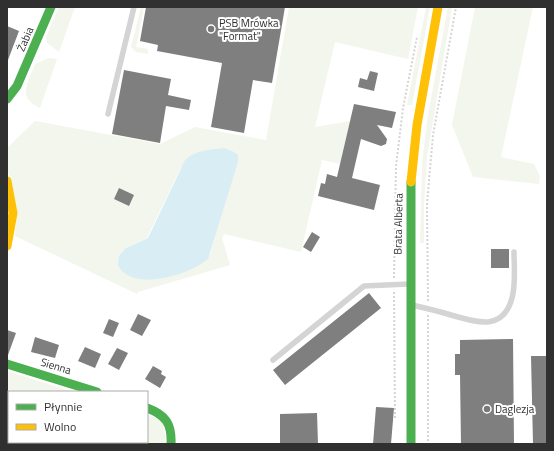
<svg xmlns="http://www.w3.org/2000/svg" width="554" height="451" font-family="'Titillium Web',sans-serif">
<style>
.green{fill:#f3f6ec;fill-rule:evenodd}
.water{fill:#d8eef4}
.building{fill:#7f7f7f}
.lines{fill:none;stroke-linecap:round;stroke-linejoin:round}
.path{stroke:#d4d4d4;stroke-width:2;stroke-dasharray:2 2;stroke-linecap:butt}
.lane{stroke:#d4d4d4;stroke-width:5.5}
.fast{stroke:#4caf50;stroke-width:9}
.slow{stroke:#ffc107;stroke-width:9}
.poi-dot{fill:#787878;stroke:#fff;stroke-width:1.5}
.labels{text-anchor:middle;stroke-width:4;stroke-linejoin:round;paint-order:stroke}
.poi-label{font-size:11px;fill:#303030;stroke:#fff;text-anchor:start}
.street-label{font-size:11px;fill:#303030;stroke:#fff}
</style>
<rect width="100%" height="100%" fill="#fff"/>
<!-- green -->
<path class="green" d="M59 7H75L59 52 47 43 46 37Z
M141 7H144L136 47 148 49V54L136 52 131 47Z
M289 7H418L408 59 335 42 315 127 350 121 340 164 322 160 301 252 224 234 222 238 230 265 138 292 137 294 15 236 17 209 7 168V148L35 121 160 144 195 127 266 140ZM181 167 216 231 211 252 203 263 157 279 126 248 147 238Z
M426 7H430L412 105H407Z
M448 7H452L427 157 424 204V243H420L422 165 427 120Z
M475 7H533L501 157 534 164 540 176 539 184 473 177 452 125Z
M49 58 57 59 40 108C16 97 28 84 35 64Z
M7 371 74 392H9V442H147V415L163 421 166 444H7Z"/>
<!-- water -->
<path class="water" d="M224 148 234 152 238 155V162L208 259C190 275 131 293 118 265L119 256 126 248 148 238 185 160C195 150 210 150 224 148Z"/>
<!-- building -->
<path class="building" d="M146 7H285L272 83 253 80 244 133 211 127 222 63 157 51 158 45 140 41Z
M7 26 19 31 8 60H7Z
M124 70 171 79 168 95 191 100 189 110 166 106 160 143 112 134Z
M370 71 378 73 374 91 358 87 360 78 367 80Z
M354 104 396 112 392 128 377 125 387 139 386 144 381 146 361 139 352 178 380 185 374 210 318 196 321 183 325 184 327 174 337 177Z
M119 188 134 195 129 206 114 199Z
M312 232 320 237 311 252 303 247Z
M491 249H509V268H491Z
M369 293 381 308 285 385 273 370Z
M138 314 151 320 142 336 130 330Z
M109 319 119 323 113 337 103 333Z
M7 330 16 333 8 355H7Z
M35 337 59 345 55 358 31 352Z
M513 339 514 444H461L460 375H455V354H460V340Z
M85 347 101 354 95 368 78 361Z
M117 348 128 353 119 370 108 364Z
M531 356H547V444H533Z
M153 366 162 371 161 374 166 377 160 388 145 379Z
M376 407 394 408 391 444H373Z
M317 413 318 444H280V414Z"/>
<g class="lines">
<!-- path -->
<path class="path" d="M394 278 396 166 403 108 417 37
M394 292 395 420
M428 301 427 204 433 135 456 7
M428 315V444"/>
<!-- lane -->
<path class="lane" d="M108 114 134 7
M412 305C425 308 438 311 451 315 476 322 503 332 512 298 516 284 514 266 514 252
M273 360 364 286 409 284"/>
<!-- fast -->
<path class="fast" d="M7 99 17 86 51 7
M411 182V444
M7 364 97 392
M147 408C166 415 172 424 171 444"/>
<!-- slow -->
<path class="slow" d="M7 181 13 213 7 246
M411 182 417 125 438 7"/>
</g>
<!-- markers -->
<g class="poi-dot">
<circle cx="211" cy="29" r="4"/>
<circle cx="487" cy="409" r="4"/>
</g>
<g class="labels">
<!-- poi labels -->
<g class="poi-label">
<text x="219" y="27">PSB Mrówka<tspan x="219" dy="13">"Format"</tspan></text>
<text x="495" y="413">Daglezja</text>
</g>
<!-- street labels -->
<g class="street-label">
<text transform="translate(25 39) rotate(-67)" y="4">Żabia</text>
<text transform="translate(398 224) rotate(-89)" y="4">Brata Alberta</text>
<text transform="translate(56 366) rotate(17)" y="4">Sienna</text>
</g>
</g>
<!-- border -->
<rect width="554" height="451" fill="none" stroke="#303030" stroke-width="16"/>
<!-- legend -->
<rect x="8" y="391" width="140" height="52" fill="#ffffff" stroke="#acacac"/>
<rect x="16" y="404" width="20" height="6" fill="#4caf50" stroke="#acacac"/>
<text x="44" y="411" font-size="12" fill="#303030">Płynnie</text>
<rect x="16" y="424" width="20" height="6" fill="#ffc107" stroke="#acacac"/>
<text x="44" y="431" font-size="12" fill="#303030">Wolno</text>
</svg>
